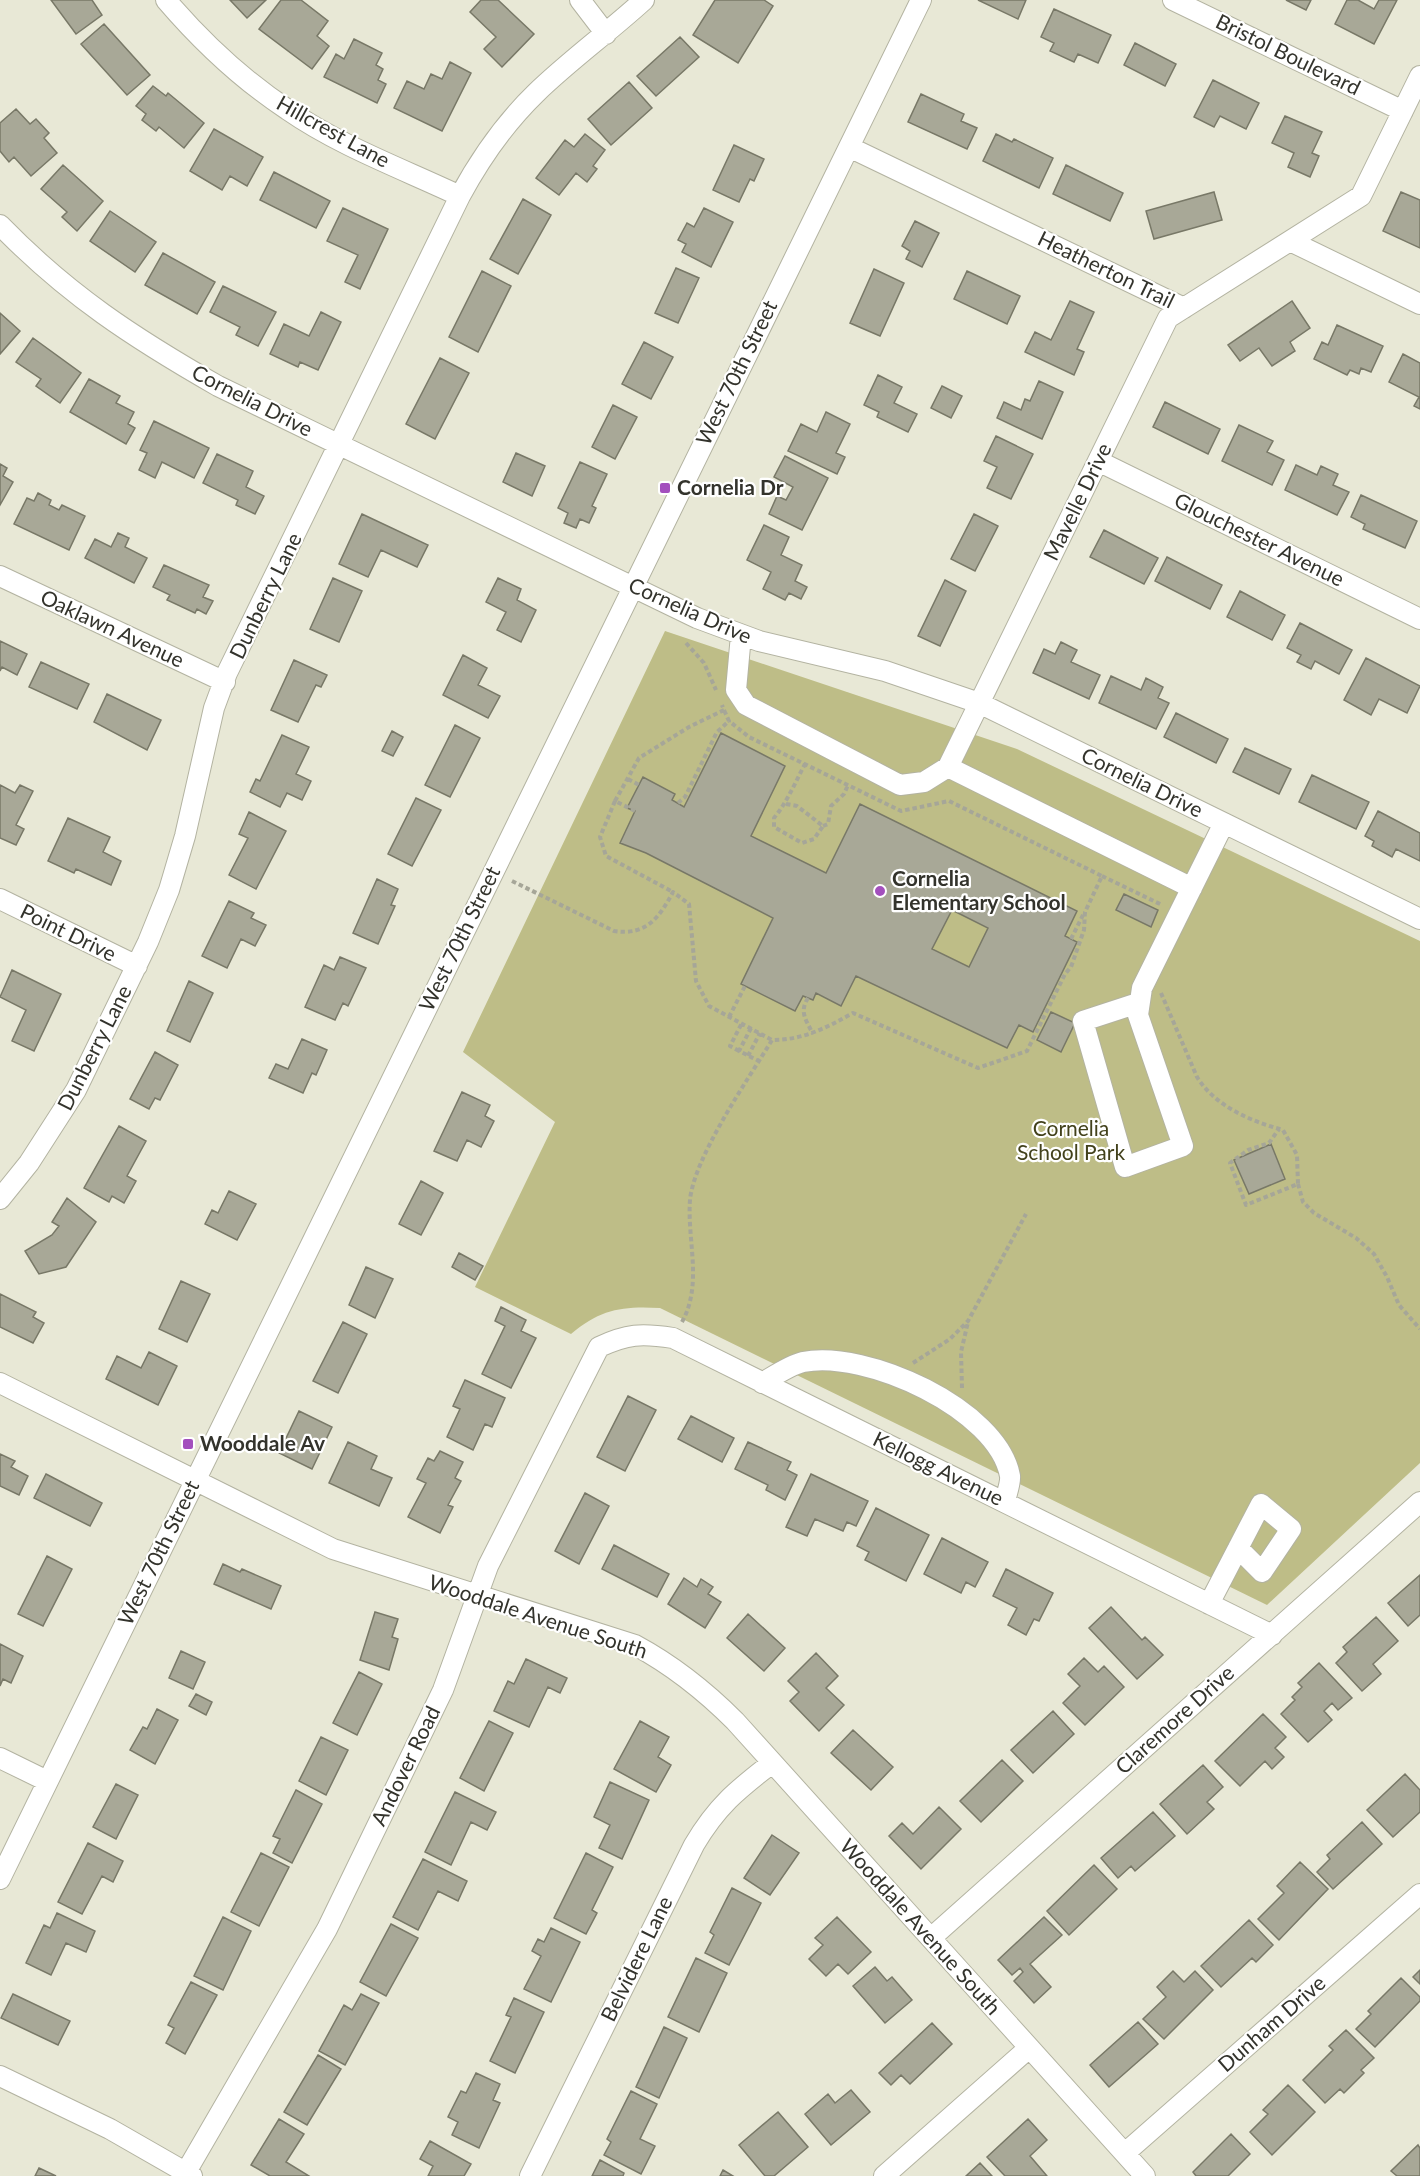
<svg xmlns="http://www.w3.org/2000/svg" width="1420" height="2176" font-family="Lato,sans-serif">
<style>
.green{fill:#bebd87}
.building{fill:#a8a897;stroke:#787867;stroke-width:1.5;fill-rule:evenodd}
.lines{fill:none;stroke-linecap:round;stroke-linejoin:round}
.minor-casing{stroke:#b3b3a1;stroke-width:22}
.path{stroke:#a6a698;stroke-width:4;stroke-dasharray:4.5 3;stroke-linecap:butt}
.minor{stroke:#fff;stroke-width:20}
.poi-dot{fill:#a34fbd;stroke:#fff;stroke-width:2}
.labels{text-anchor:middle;stroke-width:4.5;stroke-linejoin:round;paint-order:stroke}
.street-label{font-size:21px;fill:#33332c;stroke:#fff}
.poi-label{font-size:21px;font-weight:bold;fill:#33332c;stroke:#fff;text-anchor:start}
.park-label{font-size:21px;fill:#42411b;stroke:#fff}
</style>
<rect width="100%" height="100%" fill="#e8e8d6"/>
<!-- green -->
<path class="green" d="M665 631 1017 749 1420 941V1463L1267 1605 660 1308C622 1306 601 1309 571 1334L475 1287 555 1122 463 1052Z"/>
<!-- building -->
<path class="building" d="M51 0H92L102 15 76 34Z
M230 0H266L247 18Z
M281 0H301L328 21 317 36 329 46 312 69 259 29Z
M481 0H498L534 34 502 67 484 49 496 37 470 12Z
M715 0H764L773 6 738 63 693 35Z
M978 0H1026L1018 19Z
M1286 0H1311L1306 10Z
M1347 0H1358L1374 9 1379 0H1397L1374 44 1335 24Z
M1054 9 1111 35 1098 63 1078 54 1074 62 1050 51 1054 43 1041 37Z
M104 24 150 75 127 95 81 44Z
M680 37 699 57 656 96 637 76Z
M354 39 382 53 376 65 383 69 378 80 386 84 377 103 324 77 336 54 344 59Z
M1135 43 1176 64 1165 86 1124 65Z
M450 62 471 73 442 131 394 108 407 81 424 89 431 74 442 79Z
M1213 80 1259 103 1246 129 1220 116 1214 127 1194 117Z
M629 82 652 108 611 145 588 119Z
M153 86 166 96 168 93 204 123 184 148 159 127 156 131 142 120 146 114 136 106Z
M921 94 964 114 961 121 977 128 967 149 908 122Z
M16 109 30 124 36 119 49 133 44 138 57 153 31 176 14 157 9 162 0 151V123Z
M1285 116 1322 132 1312 153 1319 156 1310 177 1288 167 1294 153 1272 143Z
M214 129 263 157 247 186 230 176 222 190 190 171Z
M585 134 605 150 593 166 597 169 587 182 576 173 559 195 536 178 565 140 574 147Z
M996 134 1012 142 1014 139 1053 158 1039 188 983 161Z
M734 145 764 159 754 181 750 179 739 202 713 190Z
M63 165 103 201 77 231 62 217 67 212 41 189Z
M1066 165 1123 193 1110 221 1053 194Z
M274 172 330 201 316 228 260 200Z
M1214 192 1222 220 1154 239 1146 211Z
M1401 192 1420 200V248L1383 231Z
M523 199 551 215 518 274 490 259Z
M343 208 388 229 360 289 345 282 358 255 327 241Z
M704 208 733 222 711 267 682 252 686 244 678 240 687 223 694 227Z
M110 211 156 242 135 272 90 241Z
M915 221 939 233 922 267 906 259 910 251 902 246Z
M163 253 215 282 197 314 145 285Z
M676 268 699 278 678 323 655 313Z
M874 269 904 283 880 336 850 323Z
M482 271 511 286 478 352 449 337Z
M967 271 1020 296 1007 324 954 299Z
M223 286 276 312 258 346 236 335 240 327 210 312Z
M1070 301 1094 312 1077 349 1084 352 1074 375 1025 352 1035 332 1051 340Z
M1292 301 1310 328 1290 342 1295 351 1272 366 1259 348 1240 361 1228 345Z
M321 312 341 322 318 370 300 362 298 367 270 354 284 324 309 336Z
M0 313 20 331 0 354Z
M1337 325 1383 346 1371 372 1361 368 1359 374 1350 370 1347 375 1314 359 1322 342 1328 345Z
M33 338 81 373 60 403 36 386 41 379 16 362Z
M644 342 673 357 651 399 622 384Z
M1403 354 1420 363V409L1414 406 1419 397 1389 382Z
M440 358 469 373 435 439 406 424Z
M878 375 902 387 894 403 917 414 908 432 877 417 879 412 864 405Z
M89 379 120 396 116 403 134 412 128 424 135 428 126 444 70 412Z
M1039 381 1063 392 1042 439 997 418 1004 402 1021 410 1025 399 1030 401Z
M942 386 962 396 951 418 931 408Z
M1165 402 1220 429 1208 454 1153 427Z
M613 405 637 417 615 459 592 447Z
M826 412 850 424 836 453 845 457 837 474 788 451 801 424 817 432Z
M154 421 209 448 194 478 162 462 155 478 139 470 147 453 140 450Z
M1239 425 1273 441 1267 452 1284 460 1272 485 1222 461Z
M996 436 1033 454 1011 499 987 488 997 467 984 461Z
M516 453 545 466 532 496 503 482Z
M217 454 253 471 246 487 264 496 255 514 236 505 238 500 203 483Z
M785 456 828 478 802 530 769 514 777 496 786 500 793 487 774 477Z
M580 462 607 474 592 506 596 508 589 523 580 519 576 528 564 523 568 513 558 508Z
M0 464 7 468 3 476 13 482 0 505Z
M1296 465 1317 475 1321 466 1338 474 1333 485 1349 492 1337 515 1285 490Z
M38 493 51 500 49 505 59 510 62 505 85 516 69 550 14 524 27 498 34 501Z
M1361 495 1417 521 1405 548 1363 529 1365 524 1351 517Z
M362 514 428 545 417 567 381 550 368 577 339 564Z
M974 514 998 526 975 571 951 559Z
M764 525 789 537 781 555 802 565 795 581 807 587 801 599 789 593 785 600 763 589 771 572 747 560Z
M1104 530 1158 558 1144 584 1090 557Z
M118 533 129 538 125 547 147 558 134 583 85 558 95 539 111 547Z
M1167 557 1222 585 1210 609 1155 581Z
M164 565 209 585 203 597 213 601 206 614 197 609 195 613 167 600 170 595 153 587Z
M333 578 362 591 339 642 310 629Z
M498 578 521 589 517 600 536 610 521 642 497 630 506 612 486 602Z
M945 580 966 591 940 646 918 636Z
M1240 591 1285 615 1272 640 1227 617Z
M1300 623 1352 650 1339 674 1315 661 1311 669 1297 662 1301 655 1287 648Z
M0 641 27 654 17 675 2 667 0 671Z
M1061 642 1077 650 1071 662 1100 675 1089 699 1033 673 1044 649 1055 654Z
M463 655 487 668 478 685 500 696 488 718 443 695Z
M1366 658 1420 686 1407 713 1379 699 1371 715 1344 700Z
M294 660 327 675 321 687 316 685 298 722 271 710Z
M41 662 89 684 77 709 29 687Z
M1111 676 1141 690 1146 678 1163 687 1158 698 1169 703 1156 729 1099 703Z
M107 694 161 720 147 750 94 722Z
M1176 713 1228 739 1216 763 1164 737Z
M455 725 480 738 450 797 425 785Z
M392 731 403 737 393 756 382 751Z
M721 733 785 766 751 836 826 873 860 804 1077 911 1065 936 1077 942 1033 1032 1019 1025 1007 1048 856 976 841 1006 816 993 813 1000 803 996 795 1011 741 984 773 918 646 853 620 843 635 811 627 808 643 777 675 794 672 800 684 807ZM952 910 988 928 969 967 932 949Z
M282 735 309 747 296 774 311 781 302 800 287 793 280 807 250 792 256 779 260 781Z
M1245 748 1291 769 1279 794 1233 772Z
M1312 775 1369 802 1356 829 1299 802Z
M0 785 15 793 20 785 33 791 16 825 24 829 16 845 0 838Z
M416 798 441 810 412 866 388 854Z
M1378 811 1420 833V861L1396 849 1392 857 1372 846 1374 841 1365 836Z
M249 812 286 831 256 889 229 875 248 838 239 834Z
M68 818 110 837 103 852 121 861 111 885 76 869 74 873 48 861Z
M377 879 398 889 391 905 395 906 378 944 353 933Z
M1124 894 1158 910 1151 927 1116 910Z
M229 901 254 913 251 918 266 925 255 946 241 939 227 968 202 956Z
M340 957 366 968 348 1006 343 1003 335 1020 305 1007 324 965 334 970Z
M12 970 61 994 34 1051 12 1041 26 1010 0 997Z
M189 981 213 993 190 1042 167 1031Z
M1051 1012 1075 1023 1061 1052 1037 1040Z
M302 1039 327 1050 316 1075 312 1073 303 1093 269 1078 276 1064 288 1069Z
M155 1052 178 1065 160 1100 155 1098 149 1109 130 1099Z
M462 1092 490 1105 485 1116 494 1121 481 1147 467 1140 457 1161 434 1151Z
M119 1126 146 1141 127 1176 136 1181 124 1203 112 1196 109 1202 84 1188Z
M1271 1144 1285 1179 1249 1194 1234 1160Z
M421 1181 443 1193 421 1235 399 1224Z
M229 1191 256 1204 237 1240 205 1224 212 1210 218 1213Z
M67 1198 96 1222 66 1267 39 1274 25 1251 52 1235 59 1226 52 1222Z
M459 1253 483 1266 475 1280 452 1267Z
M366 1267 393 1279 375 1318 349 1305Z
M181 1281 210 1294 187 1342 159 1329Z
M0 1294 36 1312 33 1317 44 1323 33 1343 0 1327Z
M501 1307 526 1320 521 1331 536 1338 511 1388 482 1374 505 1326 495 1321Z
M343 1322 367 1334 338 1393 313 1381Z
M149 1352 177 1366 158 1405 106 1379 117 1356 141 1368Z
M465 1380 505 1398 492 1427 485 1424 473 1450 447 1437 460 1409 453 1406Z
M628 1396 656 1410 625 1471 597 1457Z
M299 1411 332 1427 312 1469 279 1453Z
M691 1416 734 1438 722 1462 678 1439Z
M348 1442 377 1456 371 1469 392 1478 379 1506 329 1483Z
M748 1442 791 1462 787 1470 797 1475 785 1500 766 1490 768 1485 735 1469Z
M440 1451 463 1462 455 1478 461 1481 448 1505 453 1507 440 1533 408 1517 426 1483 417 1479 428 1458 434 1461Z
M0 1454 15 1461 11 1467 28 1476 19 1495 0 1486Z
M46 1474 102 1503 90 1526 34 1498Z
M811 1474 868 1501 856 1526 847 1522 843 1531 815 1519 807 1536 786 1527Z
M585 1493 609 1506 579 1564 555 1551Z
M876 1508 929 1535 906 1581 865 1560 869 1552 857 1546Z
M942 1538 988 1562 975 1587 966 1582 961 1593 924 1574Z
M614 1545 669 1574 657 1597 602 1569Z
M47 1556 72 1569 43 1626 18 1614Z
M223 1564 240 1572 242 1569 281 1586 271 1609 214 1584Z
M1006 1569 1053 1593 1039 1621 1034 1619 1026 1635 1008 1625 1017 1608 993 1596Z
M1420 1575V1615L1408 1626 1388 1603Z
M684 1578 697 1587 701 1579 713 1587 708 1594 721 1602 705 1628 668 1604Z
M1111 1607 1142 1640 1145 1637 1163 1655 1137 1679 1089 1628Z
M375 1612 398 1619 392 1637 398 1639 389 1670 360 1660Z
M748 1614 785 1648 764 1671 727 1638Z
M1376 1617 1398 1641 1373 1664 1381 1674 1362 1691 1336 1663 1347 1652 1343 1647Z
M0 1644 23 1656 11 1683 3 1679 0 1686Z
M181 1651 205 1662 193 1689 169 1678Z
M816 1653 838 1676 826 1688 844 1705 819 1731 790 1701 799 1692 788 1681Z
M1084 1658 1098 1672 1104 1666 1124 1687 1085 1725 1063 1703 1080 1686 1068 1674Z
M526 1659 567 1678 560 1693 548 1687 529 1727 494 1711 508 1681 514 1684Z
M1319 1663 1352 1698 1338 1710 1332 1703 1324 1711 1332 1720 1308 1742 1281 1714 1295 1700 1292 1697 1302 1687 1298 1683Z
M359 1672 382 1684 357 1735 333 1723Z
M196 1694 212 1702 206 1715 189 1706Z
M157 1709 178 1720 155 1764 130 1750 143 1727 147 1729Z
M1053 1711 1074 1734 1033 1773 1011 1750Z
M1263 1714 1286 1737 1275 1748 1284 1757 1272 1769 1265 1761 1240 1786 1215 1761Z
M489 1721 513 1733 484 1791 460 1778Z
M640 1721 669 1737 658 1757 671 1765 656 1792 614 1769Z
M853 1730 893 1767 871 1790 831 1753Z
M321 1737 348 1750 326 1795 299 1781Z
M1002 1760 1023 1781 981 1822 960 1801Z
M1203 1765 1223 1787 1207 1802 1214 1809 1187 1834 1160 1804Z
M1405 1774 1420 1790V1812L1393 1837 1367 1810Z
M610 1782 649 1800 622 1859 599 1848 610 1825 594 1817Z
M116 1784 138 1795 116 1839 93 1827Z
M296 1790 322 1804 292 1863 273 1853 280 1839 273 1836Z
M455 1792 496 1812 487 1830 471 1822 451 1865 425 1852Z
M939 1807 961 1829 921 1869 889 1836 902 1823 913 1834Z
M1153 1812 1175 1836 1135 1871 1131 1866 1118 1878 1101 1858Z
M1362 1822 1382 1844 1333 1889 1317 1872 1330 1859 1327 1855Z
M772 1835 799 1853 770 1895 744 1878Z
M88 1843 123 1861 113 1882 102 1876 82 1914 58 1902Z
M261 1853 289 1867 259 1926 231 1912Z
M586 1853 613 1867 592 1910 597 1913 586 1934 554 1918Z
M423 1859 467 1881 458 1901 438 1891 418 1930 393 1917Z
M1300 1862 1328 1889 1279 1940 1258 1919 1284 1893 1277 1886Z
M1094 1865 1117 1889 1069 1935 1047 1911Z
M732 1888 761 1903 729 1965 705 1953 714 1935 710 1932Z
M57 1913 95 1931 86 1952 66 1943 51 1975 26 1963 44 1925 50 1928Z
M223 1917 251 1931 223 1990 194 1976Z
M837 1917 871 1952 848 1974 838 1964 826 1976 809 1959 823 1945 815 1938Z
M1044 1917 1062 1935 1030 1964 1051 1987 1034 2003 1014 1981 1023 1972 1020 1968 1012 1975 998 1960Z
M1249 1920 1273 1945 1256 1962 1252 1958 1221 1987 1201 1966Z
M391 1924 418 1938 386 1996 360 1982Z
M551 1928 580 1942 551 2002 524 1989 541 1956 532 1951 538 1939 544 1942Z
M696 1958 727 1973 699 2032 668 2017Z
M875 1967 887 1981 892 1977 912 2000 885 2023 853 1986Z
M1420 1970V1984L1413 1977Z
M1173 1971 1184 1982 1195 1971 1213 1990 1164 2039 1143 2019 1166 1997 1157 1987Z
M1401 1978 1420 1997V2001L1375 2047 1356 2029 1371 2014 1368 2011Z
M191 1982 217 1995 185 2054 166 2043 174 2028 168 2025Z
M13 1994 70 2021 58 2045 1 2018Z
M361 1994 379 2003 345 2065 319 2051 344 2005 352 2010Z
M514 1998 544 2012 515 2073 490 2061 511 2017 506 2015Z
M1138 2022 1158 2044 1109 2087 1090 2065Z
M932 2023 952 2044 910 2084 901 2075 891 2085 879 2073Z
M664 2027 687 2038 659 2098 636 2087Z
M1346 2030 1374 2058 1361 2070 1364 2073 1344 2093 1340 2089 1325 2103 1303 2080 1333 2050 1329 2046Z
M318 2055 341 2069 307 2125 284 2112Z
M476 2073 500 2084 493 2100 500 2103 479 2148 452 2135 458 2122 448 2117 461 2091 466 2093Z
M1288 2085 1315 2112 1272 2155 1250 2132 1268 2114 1263 2110Z
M851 2090 870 2112 831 2145 805 2114 828 2094 835 2103Z
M631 2091 657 2104 640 2139 655 2146 641 2174 604 2155 611 2142 607 2139Z
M778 2112 808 2147 774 2176H765L739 2145Z
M279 2119 304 2134 286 2162 309 2176H270L251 2165Z
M1028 2119 1047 2140 1030 2156 1047 2176H1005L987 2157Z
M1231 2134 1250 2154 1228 2176H1196L1193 2172Z
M430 2141 471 2164 464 2176H428L433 2166 420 2159Z
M1418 2145 1420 2148V2176H1397L1391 2171Z
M600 2160 624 2173 623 2176H592Z
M980 2163 992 2176H966Z
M39 2168 56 2176H35Z
M723 2170 733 2176H720Z"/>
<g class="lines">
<!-- minor casing -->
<g class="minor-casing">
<path id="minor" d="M166 0C202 42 241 79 288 110 340 146 403 169 460 196
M580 0 606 34
M1173 0 1403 111
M849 147 1184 308
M0 225C68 295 134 338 218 386L697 618 759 641 885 671 979 703 1420 919
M1290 241 1420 304
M1098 461 1420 619
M0 576 225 682
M741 635 736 690 746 705 900 785 924 782 948 767
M1192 888 948 767 1168 318 1361 196 1420 76
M0 899 137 966
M1138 1003 1083 1021 1125 1167 1183 1146 1138 1015 1142 988 1224 823
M0 1199 29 1163 76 1090 148 942 169 890 185 836 214 708 227 673 460 196C480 159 505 123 536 93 570 60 609 32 644 0
M0 1383 333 1549 635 1645C674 1666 704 1690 735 1721L1145 2176
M762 1383C774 1376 790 1365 803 1362 865 1349 998 1409 1010 1476 1011 1483 1006 1495 1005 1502
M1209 1604 1261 1504 1291 1529 1262 1572 1238 1548
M0 1758 47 1781
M0 1879 921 0
M931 1938 1420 1502
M0 2076 110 2129 192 2176
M1125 2153 1420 1894
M186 2172 327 1929 443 1690 488 1566 599 1347C627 1334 641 1333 673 1338L1272 1635
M530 2176 694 1845C717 1806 737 1790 772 1763
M884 2176 1029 2048"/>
</g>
<!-- path -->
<path class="path" d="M686 643 704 663 716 690
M628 779 639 785
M615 801 639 758 689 727 724 710 722 705
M678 803 685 797 717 732 729 721 724 710
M786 804 797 806 823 826 814 839 802 843 774 827V818C787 802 795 783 805 764
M635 811 615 801 600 837 606 856 673 892
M823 826 828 824 831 806 844 794 848 785
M1102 876 1162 905
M512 881 614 931C646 936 659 918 673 892L689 904 696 981 709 1006 772 1040
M1071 939 1084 913
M1161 993 1197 1077C1215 1106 1250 1121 1283 1130L1297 1155 1298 1184 1246 1205 1230 1163 1248 1150 1269 1143 1279 1129
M808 998C799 1012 806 1020 813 1034
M729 1017 745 986
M751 1028 739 1051 759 1061
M739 1051 730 1046 742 1023
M748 1056 760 1033
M1298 1184 1303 1202 1314 1213 1356 1238 1374 1254 1387 1277 1399 1305 1420 1329
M682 1322C703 1284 687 1241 690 1200 694 1157 749 1078 772 1040 803 1040 826 1028 853 1013L978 1068 1027 1051 1065 974 1071 967 1084 930 1085 912 1102 876 949 801 901 811 749 737 729 721
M913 1363 950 1339 968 1321 1026 1214
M962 1388 961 1352 968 1322"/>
<!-- minor -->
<use href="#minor" class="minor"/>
</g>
<!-- markers -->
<g class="poi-dot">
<rect x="659" y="482" width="12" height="12" rx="3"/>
<circle cx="880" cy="891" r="6"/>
<rect x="182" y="1438" width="12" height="12" rx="3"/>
</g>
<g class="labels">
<!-- street labels -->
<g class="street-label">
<text transform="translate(1288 55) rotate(26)" y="7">Bristol Boulevard</text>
<text transform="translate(333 132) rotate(29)" y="7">Hillcrest Lane</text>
<text transform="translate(1106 270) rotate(26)" y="7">Heatherton Trail</text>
<text transform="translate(737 373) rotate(-64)" y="7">West 70th Street</text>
<text transform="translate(252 401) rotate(27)" y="7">Cornelia Drive</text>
<text transform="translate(1078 502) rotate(-64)" y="7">Mavelle Drive</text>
<text transform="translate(1259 540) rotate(26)" y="7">Glouchester Avenue</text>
<text transform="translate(266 596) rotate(-64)" y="7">Dunberry Lane</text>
<text transform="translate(690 611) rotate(24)" y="7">Cornelia Drive</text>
<text transform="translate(112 629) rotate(25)" y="7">Oaklawn Avenue</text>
<text transform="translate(1142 783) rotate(26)" y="7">Cornelia Drive</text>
<text transform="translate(68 933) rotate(26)" y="7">Point Drive</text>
<text transform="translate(460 939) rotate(-64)" y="7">West 70th Street</text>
<text transform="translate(95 1048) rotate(-63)" y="7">Dunberry Lane</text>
<text transform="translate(938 1469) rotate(26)" y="7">Kellogg Avenue</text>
<text transform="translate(159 1553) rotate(-64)" y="7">West 70th Street</text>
<text transform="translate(538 1617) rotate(18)" y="7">Wooddale Avenue South</text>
<text transform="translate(1175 1720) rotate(-42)" y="7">Claremore Drive</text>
<text transform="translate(406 1766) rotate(-64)" y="7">Andover Road</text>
<text transform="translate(920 1927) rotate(48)" y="7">Wooddale Avenue South</text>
<text transform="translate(637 1959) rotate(-64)" y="7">Belvidere Lane</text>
<text transform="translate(1272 2024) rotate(-41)" y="7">Dunham Drive</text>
</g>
<!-- poi labels -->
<g class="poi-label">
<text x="677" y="495">Cornelia Dr</text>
<text x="892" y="886">Cornelia<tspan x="892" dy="24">Elementary School</tspan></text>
<text x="200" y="1451">Wooddale Av</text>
</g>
<!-- park labels -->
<g class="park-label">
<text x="1071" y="1136">Cornelia<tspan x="1071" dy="24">School Park</tspan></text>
</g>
</g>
</svg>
